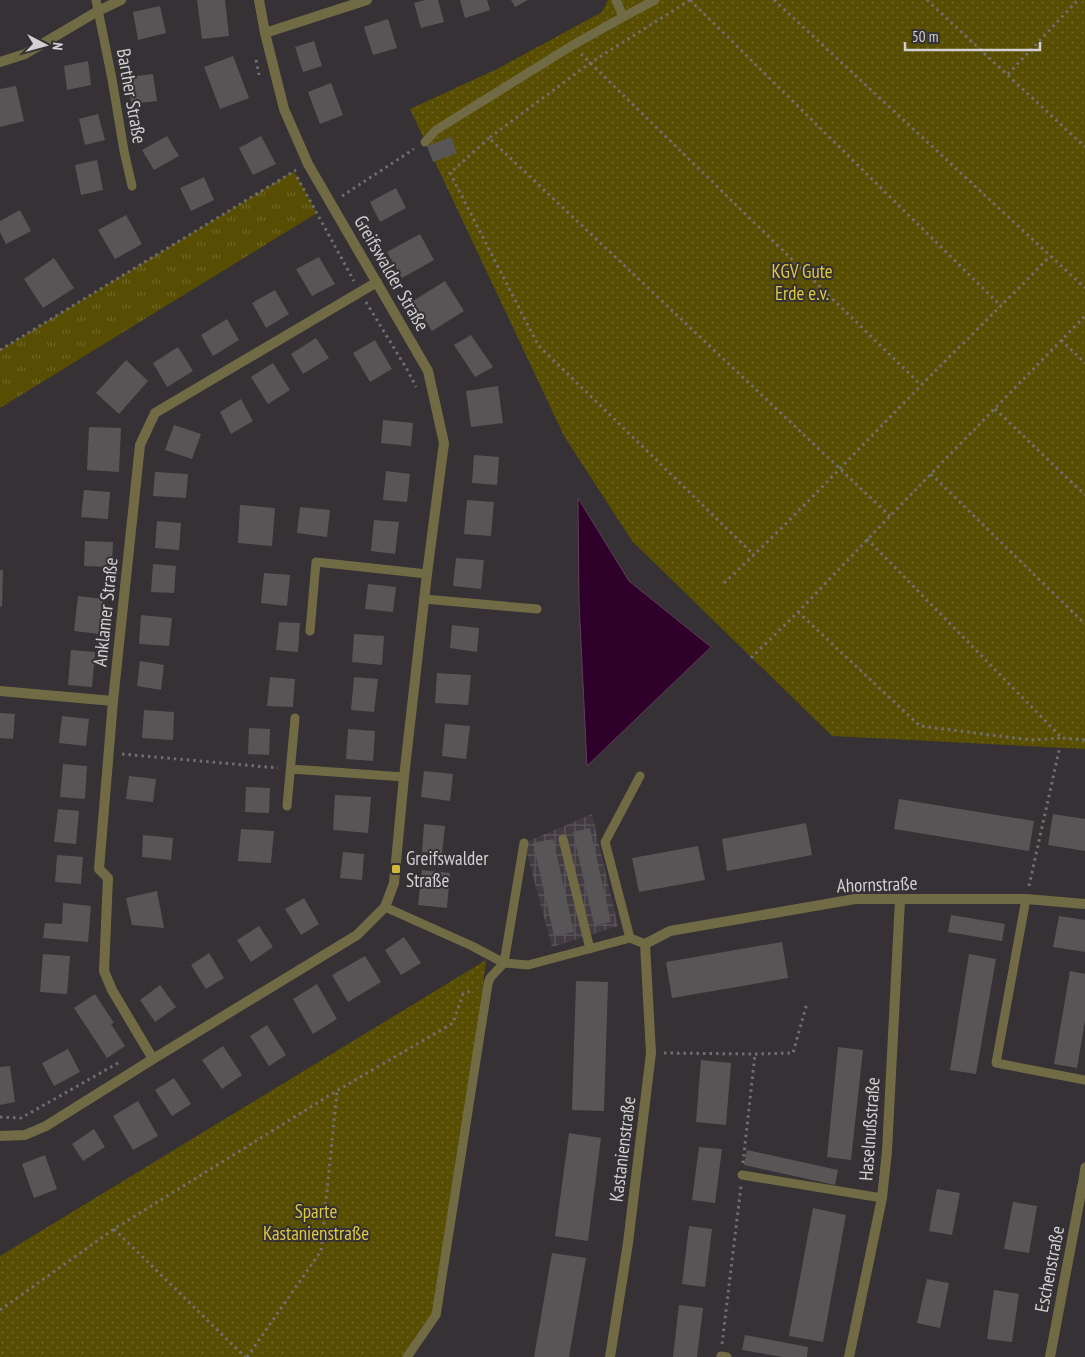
<svg xmlns="http://www.w3.org/2000/svg" width="1085" height="1357" font-family="'PT Sans Narrow',sans-serif">
<style>
.industrial{fill:url(#industrial-grid)}
.grass{fill:url(#grass-tufts)}
.garden{fill:url(#garden-dots)}
.water{fill:#2e002a;stroke:#5f3e5c}
.building{fill:#585557}
.lines{fill:none;stroke-linecap:round;stroke-linejoin:round}
.path{stroke:#716d70;stroke-width:3;stroke-dasharray:2.5 4;stroke-linecap:butt}
.service{stroke:#716b45;stroke-width:9}
.minor{stroke:#716b45;stroke-width:10}
.poi-dot{fill:#ccb938;stroke:#353134;stroke-width:2}
.labels{text-anchor:middle;stroke-width:4;stroke-linejoin:round;paint-order:stroke}
.street-label{font-size:19px;fill:#d2d0d2;stroke:#353134}
.park-label{font-size:19px;fill:#ddc93f;stroke:#353134}
.poi-label{font-size:19px;fill:#d2d0d2;stroke:#353134;text-anchor:start}
</style>
<defs>
<pattern id="industrial-grid" width="8" height="8" patternUnits="userSpaceOnUse" patternTransform="scale(1.25)"><rect width="8" height="8" fill="#433b42"/><path d="M0 4h8M4 0v8" fill="none" stroke="#5d565c"/></pattern>
<pattern id="grass-tufts" width="24" height="20" patternUnits="userSpaceOnUse" patternTransform="scale(1.25)"><rect width="24" height="20" fill="#574d03"/><path d="M3 7l-1-3M5 7V3M7 7l1-3M15 17l-1-3M17 17v-4M19 17l1-3" fill="none" stroke="#6e6627"/></pattern>
<pattern id="garden-dots" width="8" height="8" patternUnits="userSpaceOnUse" patternTransform="scale(1.25)"><rect width="8" height="8" fill="#574d03"/><path d="M2 2h.1M6 6h.1" fill="none" stroke="#6e6627" stroke-width="1.8" stroke-linecap="round"/></pattern>
</defs>
<rect width="100%" height="100%" fill="#353134"/>
<!-- industrial -->
<path class="industrial" d="M592 814 618 926 552 947 524 843Z"/>
<!-- grass -->
<path class="grass" d="M294 171 317 213 0 408V350Z"/>
<!-- garden -->
<path class="garden" d="M608 0H1085V749L832 736 632 541 564 436 410 109 497 69 602 12Z
M486 960 441 1315 412 1357H0V1256Z"/>
<!-- water -->
<path class="water" d="M578 498 629 581 711 647 587 766 579 602Z"/>
<!-- building -->
<path class="building" d="M197 0H225L229 36 202 39Z
M425 0H438L444 22 421 28 414 3Z
M460 0H487L490 10 465 18Z
M511 0H528L515 7Z
M160 6 166 33 138 40 133 12Z
M388 19 397 48 373 55 364 27Z
M314 41 322 66 303 72 295 47Z
M233 56 249 98 220 109 204 67Z
M88 61 91 85 67 90 64 66Z
M153 74 157 101 131 104 128 77Z
M331 83 343 115 320 124 308 92Z
M16 86 24 121 0 127V89Z
M98 114 105 140 85 145 79 119Z
M167 136 179 156 154 170 142 150Z
M261 136 276 164 253 175 239 148Z
M451 137 457 153 433 162 427 146Z
M97 160 103 190 81 195 75 165Z
M204 177 214 200 191 211 180 188Z
M396 188 406 208 380 222 370 202Z
M20 210 31 231 6 244 0 232V221Z
M126 215 142 244 115 259 98 230Z
M420 234 434 260 402 278 387 252Z
M319 257 335 284 312 296 296 269Z
M54 258 74 288 43 308 24 279Z
M445 281 464 311 432 331 413 301Z
M275 290 289 314 266 328 252 303Z
M227 319 239 340 213 356 201 335Z
M471 335 493 367 475 377 454 345Z
M316 338 329 358 303 374 291 354Z
M375 340 392 369 370 382 353 353Z
M178 347 193 371 167 387 153 363Z
M126 360 148 381 119 414 96 393Z
M273 363 290 390 268 404 251 377Z
M498 386 503 423 471 427 466 391Z
M241 399 253 421 231 434 220 412Z
M383 420 413 423 411 446 381 443Z
M174 425 201 434 192 459 165 450Z
M89 427 121 428 119 472 87 470Z
M474 455 499 457 497 485 472 483Z
M386 471 410 474 407 502 383 500Z
M155 472 188 474 186 498 153 496Z
M84 490 110 492 108 519 81 517Z
M467 500 494 502 491 536 464 534Z
M240 505 275 508 272 546 238 543Z
M300 507 330 510 327 537 297 533Z
M374 520 399 522 395 554 371 551Z
M157 521 181 523 179 550 155 548Z
M85 541 113 542 112 567 84 566Z
M456 558 484 560 481 589 453 586Z
M153 564 176 566 174 593 151 592Z
M0 570H3L2 607 0 606Z
M264 573 290 575 287 606 261 603Z
M368 584 396 587 393 612 365 609Z
M78 596 103 599 100 634 74 631Z
M141 615 172 618 169 646 139 644Z
M279 622 300 623 298 652 276 650Z
M452 625 479 628 477 652 450 648Z
M354 634 384 636 382 665 352 662Z
M71 650 95 652 92 687 68 685Z
M140 661 164 665 161 690 137 686Z
M437 673 471 675 468 705 435 703Z
M270 677 295 679 293 707 267 706Z
M354 677 378 679 374 712 351 710Z
M144 710 174 712 173 740 142 738Z
M0 713 15 714 13 739 0 738Z
M62 716 89 719 86 746 59 743Z
M445 724 470 726 466 759 442 756Z
M249 728 270 729 269 755 248 754Z
M348 729 375 731 373 761 346 759Z
M63 764 87 766 85 799 60 797Z
M424 771 453 774 450 801 421 797Z
M129 776 156 779 153 802 126 799Z
M246 787 270 788 269 813 245 812Z
M335 795 371 797 368 833 333 830Z
M899 799 1034 821 1029 851 894 829Z
M58 809 79 811 76 844 54 842Z
M1053 814 1085 819V851L1048 845Z
M806 823 812 855 727 871 722 839Z
M424 824 445 826 442 854 422 852Z
M590 828 611 922 594 925 573 832Z
M241 829 274 831 271 863 238 861Z
M143 835 173 838 171 860 142 857Z
M553 839 574 932 554 936 533 843Z
M698 846 705 880 639 892 632 858Z
M343 852 364 854 362 880 340 878Z
M57 855 83 857 81 884 55 882Z
M422 870 450 873 447 908 418 905Z
M157 891 164 928 132 925 126 898Z
M304 898 319 924 301 935 285 909Z
M63 903 91 906 88 942 43 938 45 923 62 924Z
M951 915 1005 924 1002 941 948 932Z
M1059 916 1085 920V952L1053 947Z
M259 926 273 947 251 962 237 940Z
M404 937 421 963 401 975 385 950Z
M782 942 788 978 672 998 666 962Z
M209 953 224 978 206 989 191 965Z
M43 954 70 956 67 994 40 992Z
M969 954 996 959 976 1074 950 1070Z
M365 956 381 982 348 1002 332 975Z
M1070 971 1085 974V1021L1077 1068 1054 1064Z
M576 981 608 982 604 1111 572 1110Z
M317 984 337 1019 313 1034 293 999Z
M160 985 176 1007 155 1022 140 1000Z
M95 994 114 1023 111 1024 125 1046 107 1058 74 1008Z
M267 1025 286 1055 269 1066 250 1036Z
M223 1046 242 1075 222 1089 202 1060Z
M838 1047 863 1050 851 1160 827 1157Z
M68 1049 80 1072 54 1086 42 1063Z
M701 1060 731 1063 726 1125 696 1122Z
M10 1066 15 1102 0 1105V1067Z
M174 1078 191 1104 172 1116 155 1090Z
M138 1101 158 1136 133 1150 113 1116Z
M94 1129 105 1147 83 1161 72 1144Z
M569 1133 601 1138 588 1241 555 1236Z
M699 1147 722 1149 715 1203 692 1200Z
M747 1150 838 1170 835 1185 744 1165Z
M45 1155 57 1189 34 1198 22 1164Z
M937 1189 960 1193 952 1235 929 1231Z
M1013 1202 1037 1206 1029 1253 1004 1249Z
M813 1208 846 1215 823 1342 789 1336Z
M689 1226 712 1229 705 1287 682 1284Z
M552 1253 586 1258 571 1345 569 1357H534Z
M927 1279 949 1283 940 1328 917 1323Z
M994 1290 1019 1294 1012 1342 987 1339Z
M679 1305 703 1308 697 1357H673Z
M745 1335 808 1347 807 1357H783L742 1350Z"/>
<g class="lines">
<!-- path -->
<path class="path" d="M690 0 590 63 489 138 890 516
M690 0 1001 306
M774 0 1085 288
M927 0 1085 147
M581 54 921 385
M256 60 259 75
M1008 74 1078 0
M489 138 450 173 538 345 754 555
M297 177 354 281
M342 196 414 149
M366 302 408 371 416 387
M1061 340 1085 363
M0 350 296 170
M995 409 1085 495
M931 474 1085 624
M867 539 1062 738 1085 740
M724 583C784 528 841 467 898 409 948 357 1000 308 1050 256
M798 612 920 726 1031 740 1062 738
M751 658 798 612 890 516 1085 316
M122 754 278 768
M1029 886 1060 746
M664 1053 755 1054 793 1053 807 1003
M0 1117 21 1118 118 1063
M743 1163 755 1054
M114 1229 245 1357
M0 1310 114 1229 338 1090 453 1023 463 994 473 990
M722 1344 741 1186
M247 1357 321 1251 337 1091"/>
<!-- service -->
<path class="service" d="M96 0 112 79 124 151 132 186
M616 0 623 17 655 0
M425 142 436 130 573 45 623 17
M424 599 537 609
M310 631 316 562 427 574
M291 769 404 777
M287 806 295 718
M563 839 590 949
M1026 899 996 1063 1085 1080
M385 907 472 946 504 963 528 965 630 938 645 944
M630 938 605 842 640 776
M742 1175 882 1198
M1082 1187 1085 1167
M721 1356 727 1357
M407 1357 436 1315 488 984 490 978 504 963 524 843"/>
<!-- minor -->
<path class="minor" d="M265 33 367 0
M0 62 25 54 98 11 121 0
M0 691 113 701
M153 1059 112 990 104 971 108 878 99 869 113 701 140 445 155 413 377 282
M0 1136 25 1135 46 1126 153 1059 357 935 385 907 394 883 404 777 427 574 444 443 428 371 308 164 284 109 265 33 259 0
M610 1357 628 1243 651 1053 645 944 670 931 855 899H1026L1085 904
M849 1357 882 1198 887 1151 900 900
M1050 1357 1082 1187"/>
</g>
<!-- markers -->
<rect class="poi-dot" x="391" y="864" width="10" height="10" rx="2.5"/>
<g class="labels">
<!-- street labels -->
<g class="street-label">
<text transform="translate(132 96) rotate(80)" y="7">Barther Straße</text>
<text transform="translate(392 273) rotate(60)" y="7">Greifswalder Straße</text>
<text transform="translate(105 612) rotate(-84)" y="7">Anklamer Straße</text>
<text transform="translate(877 884) rotate(-2)" y="7">Ahornstraße</text>
<text transform="translate(869 1129) rotate(-86)" y="7">Haselnußstraße</text>
<text transform="translate(622 1149) rotate(-83)" y="7">Kastanienstraße</text>
<text transform="translate(1049 1269) rotate(-79)" y="7">Eschenstraße</text>
</g>
<!-- park labels -->
<g class="park-label">
<text x="802" y="278">KGV Gute<tspan x="802" dy="22">Erde e.v.</tspan></text>
<text x="316" y="1218">Sparte<tspan x="316" dy="22">Kastanienstraße</tspan></text>
</g>
<!-- poi labels -->
<g class="poi-label">
<text x="406" y="865">Greifswalder<tspan x="406" dy="22">Straße</tspan></text>
</g>
</g>
<!-- north arrow -->
<g transform="translate(45 45) rotate(96)" stroke="#353134" stroke-width="4" paint-order="stroke">
<path d="M0-4L9 19L0 12L-9 19Z" fill="#d2d0d2"/>
<text y="-8" font-size="14" font-weight="bold" text-anchor="middle" fill="#d2d0d2">N</text>
</g>
<!-- scale -->
<path d="M905 42v8h135v-8" fill="none" stroke="#d2d0d2" stroke-width="2.5"/>
<text x="912" y="42" font-size="15" fill="#d2d0d2" stroke="#353134" stroke-width="4" paint-order="stroke">50 m</text>
</svg>
